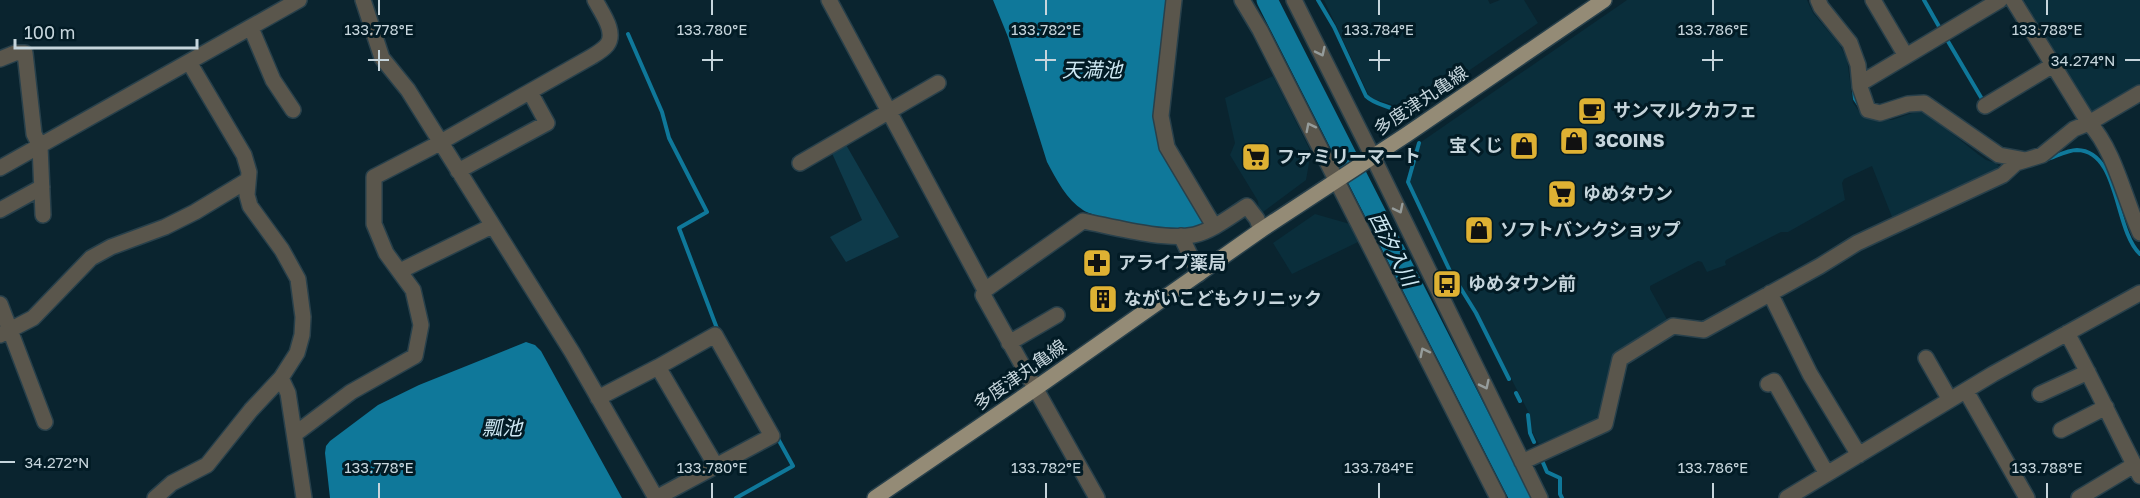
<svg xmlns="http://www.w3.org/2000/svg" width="2140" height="498" font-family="'Golos Text','Noto Sans JP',sans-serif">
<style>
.built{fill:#0a2e3b}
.green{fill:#0e3a4a}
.water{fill:#0f789a}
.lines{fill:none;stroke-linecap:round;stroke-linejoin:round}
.stream{stroke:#0f789a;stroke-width:4}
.river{stroke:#0f789a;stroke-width:21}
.minor-casing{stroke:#28404b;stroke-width:18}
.major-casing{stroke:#28404b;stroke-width:18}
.minor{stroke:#5a564c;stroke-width:15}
.major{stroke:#948b76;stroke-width:15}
.oneway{stroke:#959c9b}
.ticks{fill:none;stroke:#c6d5dc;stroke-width:2}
.labels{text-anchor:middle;stroke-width:6;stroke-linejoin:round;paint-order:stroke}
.street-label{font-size:18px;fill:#c6d5dc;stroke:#021b25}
.poi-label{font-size:18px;font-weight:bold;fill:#c6d5dc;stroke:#021b25;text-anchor:start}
.water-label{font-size:20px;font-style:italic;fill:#cee8f3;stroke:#021b25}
.ticks-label{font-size:15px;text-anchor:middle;fill:#c6d5dc;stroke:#021b25;stroke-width:6;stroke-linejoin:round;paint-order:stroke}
</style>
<rect width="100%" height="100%" fill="#0a242f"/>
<!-- built -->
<path class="built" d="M1324 0H1488L1490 4 1500 0H1524L1538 23 1406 114 1391 104 1370 98Z
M1627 0H1807L1813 13 1839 44 1847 59 1853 103 1861 114 1868 118 1892 120 1918 111 1930 116 1979 155 1986 160 1996 163 2001 168 1894 222 1872 166 1844 179 1842 183 1845 200 1788 232H1781L1726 260 1725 262 1726 265 1707 272 1702 262 1698 261 1650 286V289L1669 323 1662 325 1623 348 1616 357 1600 415 1588 424 1539 444 1532 432 1530 415 1475 309 1451 269 1409 182 1421 142Z
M2024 0H2140V87L2093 114 2089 112Z
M1273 76 1311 152 1306 180 1259 215 1258 201 1230 155 1235 143 1225 98Z
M1315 214 1350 224 1358 242 1292 274 1273 243Z"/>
<!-- green -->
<path class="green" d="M845 143 899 237 846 262 830 237 862 220 831 151Z"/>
<!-- water -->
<path class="water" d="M993 0H1171L1157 111 1207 223 1205 227C1195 229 1183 233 1173 233 1160 233 1093 217 1083 210 1067 200 1056 179 1047 162L1008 37Z
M526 342 535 345 541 351 622 498H330L325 453 326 446 330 441 378 405 419 385Z"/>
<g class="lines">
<!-- stream -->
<path class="stream" d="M1318 0 1334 27 1366 96C1376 106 1391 105 1402 114
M1924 0 1941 30
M628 34 662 112 669 138 707 212 679 228 718 331
M1946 38 1982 99
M1854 90 1855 99 1859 105
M1419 143 1408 182 1450 271 1476 313 1509 379
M2045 160C2055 157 2067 150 2077 150 2120 151 2114 230 2140 254
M1516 393 1520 401
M1528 415 1530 433 1534 442
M1541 458 1547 472 1560 478V494L1562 498
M736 498 793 466 777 437"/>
<!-- river -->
<path class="river" d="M1267 0 1520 498"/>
<!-- minor casing -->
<g class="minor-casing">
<path id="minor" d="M363 0 382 58 408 90 572 352 656 498
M829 0 985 290 983 295 1097 498
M1174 0 1161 116 1167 147 1214 226
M1242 0 1260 30 1498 498
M1294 0 1373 157 1540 498
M1818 0 1821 7 1850 43 1858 65 1860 87 1868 110 1880 113 1908 104 1924 103 1999 155 2026 160 2042 155 2074 129 2089 123 2140 93
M1873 0 1906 56
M2013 0 2089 123C2114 149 2125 200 2140 233
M251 28 273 80 293 110
M0 59 15 53H25L34 134 40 146 43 215
M1866 80 2000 0
M1985 106 2053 65
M800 163 938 83
M0 168 299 0
M458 171 547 123 530 92
M0 210 42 187
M1181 236 1199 274
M400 271 492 226
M985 290 1083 221C1114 227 1164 241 1194 235 1212 231 1231 216 1247 206L1257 219 1261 230
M1770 293 1810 374 1859 455
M0 304 45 422
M2067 333C2093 380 2115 428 2140 476
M0 335 33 318 91 258 111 247 165 227 195 212 248 180
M1009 343 1057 315
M1926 358 1950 400
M658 367 716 466
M281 378 288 393 304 498
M1768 384 1774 381 1827 474
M1966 391 2027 498
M2040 394 2088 372
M598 398 658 367 715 335 772 436 656 498
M2061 430 2106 407
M295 434 351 392 415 356 421 325 413 290 386 253 374 224V177L432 147 591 57C596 54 603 50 607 45 617 32 601 12 595 0
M1522 462 1605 424 1620 359 1673 326 1704 330 1820 266 1857 243 2003 175 2016 163 2026 160
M155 498 172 483 207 465 251 410 281 378 297 353 302 335 303 317 298 279 282 250 250 206 247 195 249 172 244 155 189 62
M1787 498 1993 374 2140 293
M2079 498 2134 465"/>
</g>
<!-- major casing -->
<g class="major-casing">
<path id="major" d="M875 498 1036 388 1261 230 1406 135 1604 0"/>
</g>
<!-- minor -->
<use href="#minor" class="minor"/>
<!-- major -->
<use href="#major" class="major"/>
</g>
<!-- one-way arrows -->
<defs><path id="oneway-chevron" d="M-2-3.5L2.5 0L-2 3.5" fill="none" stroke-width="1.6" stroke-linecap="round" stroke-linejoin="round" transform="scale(1.5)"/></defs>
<g class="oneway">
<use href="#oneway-chevron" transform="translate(1321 52) rotate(64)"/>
<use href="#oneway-chevron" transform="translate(1310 127) rotate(-117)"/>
<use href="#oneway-chevron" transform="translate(1399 209) rotate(64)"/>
<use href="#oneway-chevron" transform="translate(1424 352) rotate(-117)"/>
<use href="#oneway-chevron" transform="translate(1485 385) rotate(64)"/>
</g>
<!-- ticks -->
<path class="ticks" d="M379 0V15M712 0V15M1046 0V15M1379 0V15M1713 0V15M2047 0V15M379 50V71M712 50V71M1046 50V71M1379 50V71M1713 50V71M368 60H389M702 60H723M1035 60H1056M1369 60H1390M1702 60H1723M2125 60H2140M0 462H15M379 483V498M712 483V498M1046 483V498M1379 483V498M1713 483V498M2047 483V498"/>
<!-- icons -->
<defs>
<g id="cafe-square" transform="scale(1.5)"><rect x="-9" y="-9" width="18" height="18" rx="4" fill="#deb133" stroke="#021b25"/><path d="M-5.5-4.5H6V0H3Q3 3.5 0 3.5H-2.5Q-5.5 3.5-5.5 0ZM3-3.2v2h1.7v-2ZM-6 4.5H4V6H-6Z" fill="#111"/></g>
<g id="shop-square" transform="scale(1.5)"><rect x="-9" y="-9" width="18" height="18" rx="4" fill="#deb133" stroke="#021b25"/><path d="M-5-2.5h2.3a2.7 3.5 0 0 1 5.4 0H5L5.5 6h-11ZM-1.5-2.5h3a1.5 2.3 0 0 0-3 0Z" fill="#111"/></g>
<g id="supermarket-square" transform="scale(1.5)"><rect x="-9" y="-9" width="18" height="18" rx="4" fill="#deb133" stroke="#021b25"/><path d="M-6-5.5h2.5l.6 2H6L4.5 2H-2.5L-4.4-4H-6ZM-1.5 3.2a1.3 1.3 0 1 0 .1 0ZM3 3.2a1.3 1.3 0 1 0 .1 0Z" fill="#111"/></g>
<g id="pharmacy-square" transform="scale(1.5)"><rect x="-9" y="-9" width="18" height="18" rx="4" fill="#deb133" stroke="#021b25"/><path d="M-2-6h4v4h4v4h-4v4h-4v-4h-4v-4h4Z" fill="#111"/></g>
<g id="bus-square" transform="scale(1.5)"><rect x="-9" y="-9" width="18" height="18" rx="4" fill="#deb133" stroke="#021b25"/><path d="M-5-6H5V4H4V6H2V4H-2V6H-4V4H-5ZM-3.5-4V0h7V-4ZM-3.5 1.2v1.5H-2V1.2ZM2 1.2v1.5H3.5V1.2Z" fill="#111"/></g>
<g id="building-square" transform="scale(1.5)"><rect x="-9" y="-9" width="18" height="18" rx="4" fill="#deb133" stroke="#021b25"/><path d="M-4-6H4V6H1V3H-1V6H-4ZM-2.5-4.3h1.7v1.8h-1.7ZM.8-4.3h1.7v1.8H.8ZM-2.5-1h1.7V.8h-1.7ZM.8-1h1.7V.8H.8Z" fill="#111"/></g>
</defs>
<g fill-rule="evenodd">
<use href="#cafe-square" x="1592" y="111"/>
<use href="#shop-square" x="1574" y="141"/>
<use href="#shop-square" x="1524" y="146"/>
<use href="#supermarket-square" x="1256" y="157"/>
<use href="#supermarket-square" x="1562" y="194"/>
<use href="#shop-square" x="1479" y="230"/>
<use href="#pharmacy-square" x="1097" y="263"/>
<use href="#bus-square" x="1447" y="284"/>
<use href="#building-square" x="1103" y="299"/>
</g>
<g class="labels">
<!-- street labels -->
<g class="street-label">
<text transform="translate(1421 101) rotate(-34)" y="6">多度津丸亀線</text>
<text transform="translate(1020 375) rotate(-35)" y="6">多度津丸亀線</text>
</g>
<!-- poi labels -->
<g class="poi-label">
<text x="1613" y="117">サンマルクカフェ</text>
<text x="1595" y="147">3COINS</text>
<text x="1503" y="152" text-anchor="end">宝くじ</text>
<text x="1277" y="163">ファミリーマート</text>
<text x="1583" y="200">ゆめタウン</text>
<text x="1500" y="236">ソフトバンクショップ</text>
<text x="1118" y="269">アライブ薬局</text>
<text x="1468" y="290">ゆめタウン前</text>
<text x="1124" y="305">ながいこどもクリニック</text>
</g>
<!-- water labels -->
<g class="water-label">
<text x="1092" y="77">天満池</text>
<text transform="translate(1393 249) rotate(63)" y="7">西汐入川</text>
<text x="502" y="435">瓢池</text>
</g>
</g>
<g class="ticks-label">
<text x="379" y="35">133.778°E</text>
<text x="712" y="35">133.780°E</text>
<text x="1046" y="35">133.782°E</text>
<text x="1379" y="35">133.784°E</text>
<text x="1713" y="35">133.786°E</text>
<text x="2047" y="35">133.788°E</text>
<text x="2083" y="66">34.274°N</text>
<text x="57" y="468">34.272°N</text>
<text x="379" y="473">133.778°E</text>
<text x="712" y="473">133.780°E</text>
<text x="1046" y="473">133.782°E</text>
<text x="1379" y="473">133.784°E</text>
<text x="1713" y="473">133.786°E</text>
<text x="2047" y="473">133.788°E</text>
</g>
<!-- scale -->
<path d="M15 39v9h182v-9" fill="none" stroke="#c6d5dc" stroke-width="3"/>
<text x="24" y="39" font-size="18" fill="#c6d5dc" stroke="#021b25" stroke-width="4.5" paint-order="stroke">100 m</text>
</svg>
